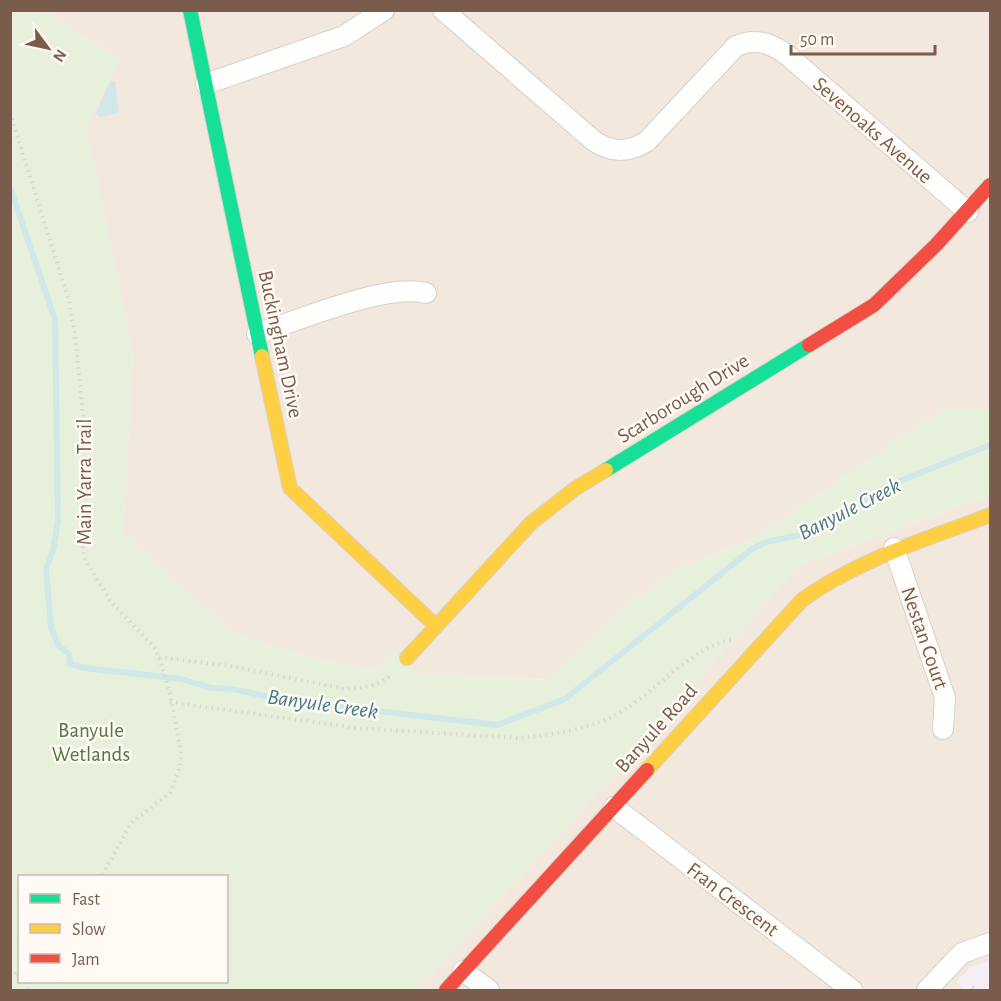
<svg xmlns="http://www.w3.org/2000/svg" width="1001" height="1001" font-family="'Alegreya Sans',sans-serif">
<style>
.residential{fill:#f2e8de}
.education{fill:#f6eef6}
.green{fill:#e7f0db;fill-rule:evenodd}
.water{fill:#d0e8ea}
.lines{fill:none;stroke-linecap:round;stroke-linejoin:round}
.stream{stroke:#d0e8ea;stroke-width:6}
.street-casing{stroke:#d7d1cb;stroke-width:22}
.fast-casing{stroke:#d9d2cb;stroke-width:16}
.slow-casing{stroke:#d9d2cb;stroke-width:16}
.jam-casing{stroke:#d9d2cb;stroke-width:16}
.path{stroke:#dcd5d0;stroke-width:4;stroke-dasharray:1.5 4.5;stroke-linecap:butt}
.street{stroke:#fefefd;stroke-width:20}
.fast{stroke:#16e098;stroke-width:14}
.slow{stroke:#ffcf43;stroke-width:14}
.jam{stroke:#f24e42;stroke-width:14}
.labels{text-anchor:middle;stroke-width:5;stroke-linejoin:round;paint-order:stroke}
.street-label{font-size:21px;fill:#7a5c4d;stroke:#fffaf3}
.park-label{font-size:21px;fill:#537a41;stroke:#fffaf3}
.water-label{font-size:22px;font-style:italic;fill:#437c86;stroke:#fffaf3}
</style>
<rect width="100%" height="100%" fill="#f9f5f0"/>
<!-- residential -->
<path class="residential" d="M51 11H990V409H944L756 537 681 568 629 603 549 680 419 674 394 652 375 671 295 654 233 634 123 534 133 355 86 127 119 58 57 21Z
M990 495V990H417L628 760 799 565Z"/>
<!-- education -->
<path class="education" d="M990 961V990H964L956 982 972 966Z"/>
<!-- green -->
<path class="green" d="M10 11H51L57 21 119 58 86 127 133 355 123 534 233 634 295 654 375 671 394 652 419 674 548 680 629 603 681 568 756 537 944 409H990V495L799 565 628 760 417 990H11ZM20 876H226V982H20Z"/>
<!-- water -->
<path class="water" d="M110 81H115L119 113 100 117 96 113Z"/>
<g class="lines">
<!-- stream -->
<path class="stream" d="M10 187 55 320 58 520 53 551 46 569 51 627 58 645 69 654 70 664 85 668 182 679 211 688 232 689 285 700 497 725 565 699 752 549 766 542 810 533 885 487 990 445"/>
<!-- street casing -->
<g class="street-casing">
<path id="street" d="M443 10 594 141C612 153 629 153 647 141L736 46C755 38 770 43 786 54L968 212
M206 84 344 36 384 10
M257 334C298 320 387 283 426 293
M894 548 945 698 943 729
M614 807 852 990
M463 971 489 990
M927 990 962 953 990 943"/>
</g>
<!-- fast casing -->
<g class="fast-casing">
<path id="fast" d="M190 10 262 356
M606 470 809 345"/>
</g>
<!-- slow casing -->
<g class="slow-casing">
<path id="slow" d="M262 356 290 488 436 626
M407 658 531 523 576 488 606 470
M647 770 802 600C859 559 925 540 990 515"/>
</g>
<!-- jam casing -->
<g class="jam-casing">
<path id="jam" d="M809 345 874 305 936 245 990 185
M446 990 647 770"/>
</g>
<!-- path -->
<path class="path" d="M10 113 69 301 75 335 88 464 81 536 85 560 111 602 154 647 159 657 169 689 181 751 180 767 170 793 131 823 102 876
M159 657 231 666 345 689C361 689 380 686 391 674
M170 702 356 728 517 738C554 735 596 729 627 708 658 688 698 643 735 639
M10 977 20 970
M972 987 976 990
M29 990 30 982"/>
<!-- street -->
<use href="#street" class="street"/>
<!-- fast -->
<use href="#fast" class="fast"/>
<!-- slow -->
<use href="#slow" class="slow"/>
<!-- jam -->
<use href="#jam" class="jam"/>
</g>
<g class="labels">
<!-- street labels -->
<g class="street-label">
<text transform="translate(873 130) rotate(41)" y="7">Sevenoaks Avenue</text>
<text transform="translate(281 344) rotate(78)" y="7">Buckingham Drive</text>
<text transform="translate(683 398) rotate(-32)" y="7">Scarborough Drive</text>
<text transform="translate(84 482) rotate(-90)" y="7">Main Yarra Trail</text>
<text transform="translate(925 638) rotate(71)" y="7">Nestan Court</text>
<text transform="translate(656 728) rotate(-48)" y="7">Banyule Road</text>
<text transform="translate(733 899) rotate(37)" y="7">Fran Crescent</text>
</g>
<!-- park labels -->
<g class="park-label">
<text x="91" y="737">Banyule<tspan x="91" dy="24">Wetlands</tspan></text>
</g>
<!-- water labels -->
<g class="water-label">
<text transform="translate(849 508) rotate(-27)" y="8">Banyule Creek</text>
<text transform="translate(323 703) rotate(8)" y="8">Banyule Creek</text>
</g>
</g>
<!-- border -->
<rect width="1001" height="1001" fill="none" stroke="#7a5c4d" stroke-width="24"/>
<!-- legend -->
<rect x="18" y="875" width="210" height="108" fill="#fffaf3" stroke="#cabbb1" stroke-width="1.5"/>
<rect x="30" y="894" width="30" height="9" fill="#16e098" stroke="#cabbb1" stroke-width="1.5"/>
<text x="72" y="905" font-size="18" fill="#7a5c4d">Fast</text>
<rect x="30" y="924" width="30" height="9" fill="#ffcf43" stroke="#cabbb1" stroke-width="1.5"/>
<text x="72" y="935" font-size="18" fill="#7a5c4d">Slow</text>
<rect x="30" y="954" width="30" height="9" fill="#f24e42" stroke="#cabbb1" stroke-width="1.5"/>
<text x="72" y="965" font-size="18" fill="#7a5c4d">Jam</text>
<!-- north arrow -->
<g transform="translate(48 48) rotate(123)" stroke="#fffaf3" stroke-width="4.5" paint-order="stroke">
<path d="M0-4.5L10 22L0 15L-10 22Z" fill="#7a5c4d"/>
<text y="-9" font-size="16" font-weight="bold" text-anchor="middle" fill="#7a5c4d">N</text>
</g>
<!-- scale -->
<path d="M791 45v9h144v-9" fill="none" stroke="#7a5c4d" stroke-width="3"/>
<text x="800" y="45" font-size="18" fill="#7a5c4d" stroke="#fffaf3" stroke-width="4.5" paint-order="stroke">50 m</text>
</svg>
